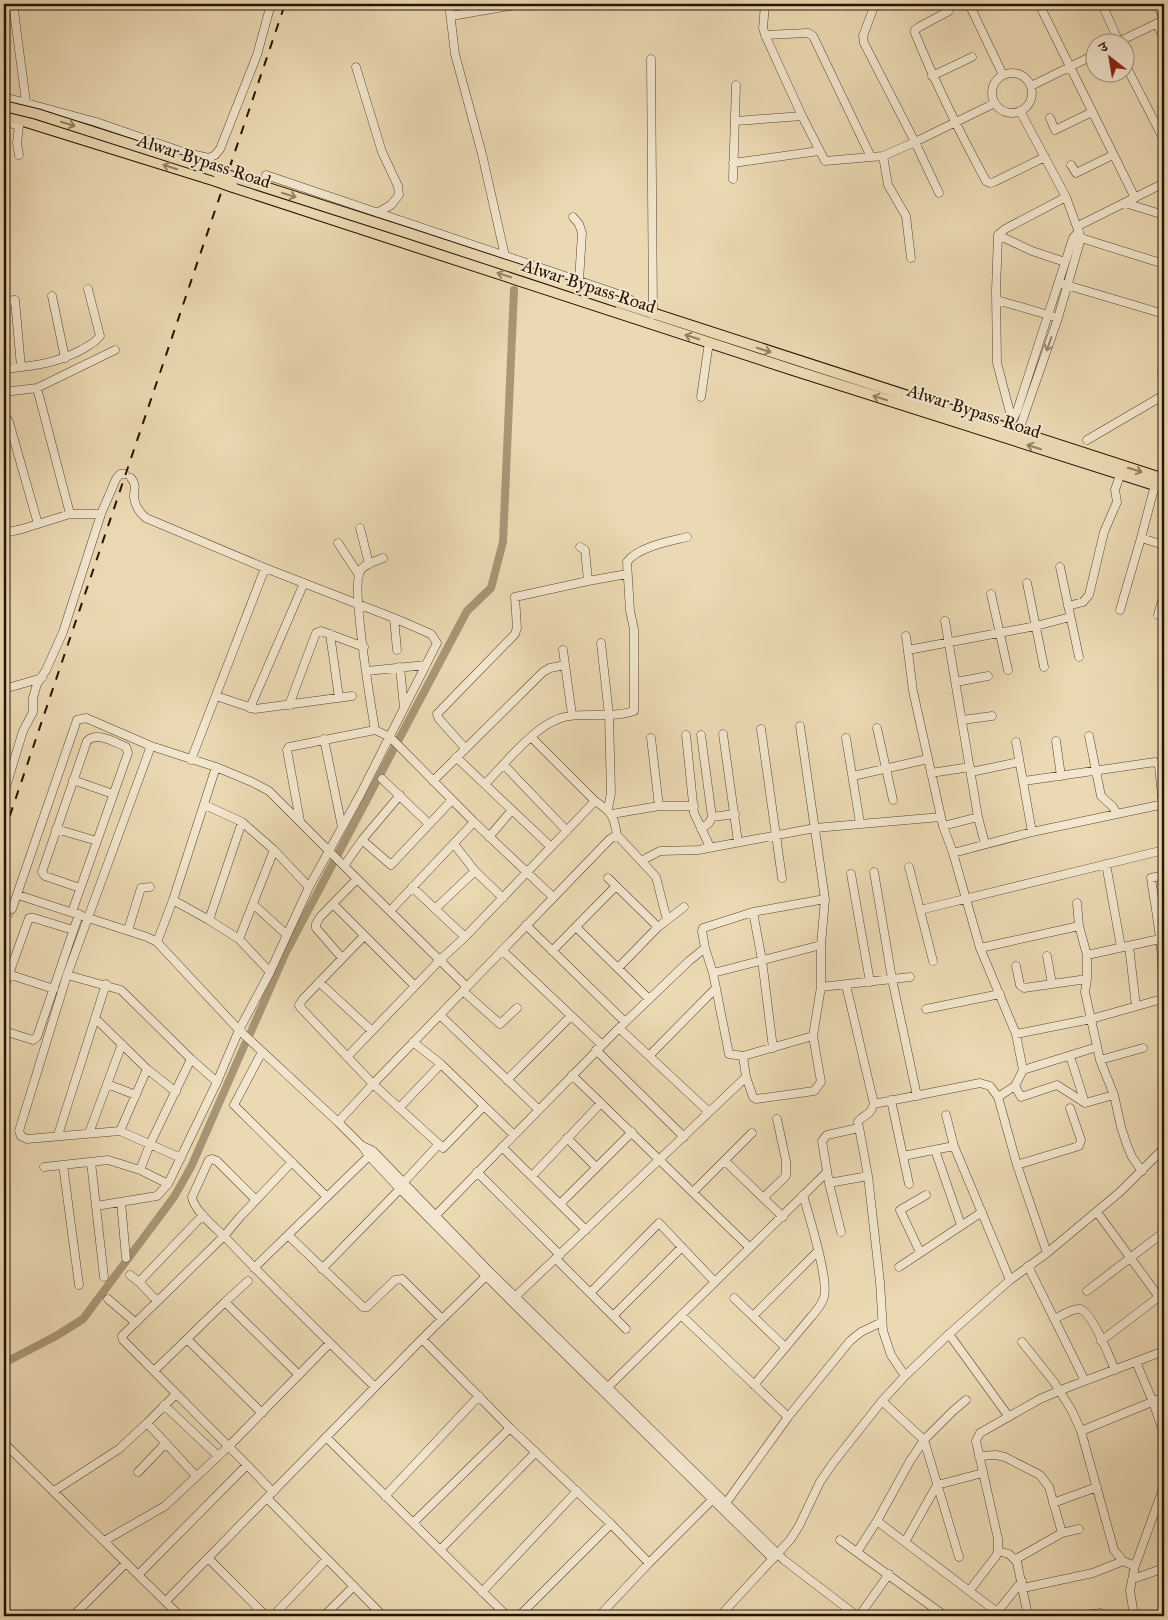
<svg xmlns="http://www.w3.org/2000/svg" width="1168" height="1620" font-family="'IM FELL Great Primer','Noto Serif Devanagari',serif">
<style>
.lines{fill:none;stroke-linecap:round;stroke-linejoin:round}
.canal{stroke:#a89676;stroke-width:8}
.minor-tunnel{stroke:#cebb98;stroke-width:8;stroke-dasharray:8 4;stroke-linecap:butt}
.minor-casing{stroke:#58452d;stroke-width:9}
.major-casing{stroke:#271400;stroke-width:12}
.minor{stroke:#f2e6ce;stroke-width:8}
.major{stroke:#ebd9b3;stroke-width:10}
.rail{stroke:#271400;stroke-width:2;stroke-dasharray:9 9;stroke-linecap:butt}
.major-bridge-casing{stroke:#271400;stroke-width:12;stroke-linecap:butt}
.major-bridge{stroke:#ebd9b3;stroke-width:10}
.oneway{stroke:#938062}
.oneway2{stroke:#978871}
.labels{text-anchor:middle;stroke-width:4;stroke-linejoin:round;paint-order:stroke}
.street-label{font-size:18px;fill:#271400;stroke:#f2e6ce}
</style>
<rect width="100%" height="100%" fill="#ebd9b3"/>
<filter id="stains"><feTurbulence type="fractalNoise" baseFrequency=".004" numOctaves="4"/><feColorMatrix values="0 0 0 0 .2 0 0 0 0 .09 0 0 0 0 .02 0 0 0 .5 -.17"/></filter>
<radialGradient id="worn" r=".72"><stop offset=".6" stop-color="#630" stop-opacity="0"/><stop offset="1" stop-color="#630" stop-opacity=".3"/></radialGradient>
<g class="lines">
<!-- canal -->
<path class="canal" d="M250 1034 286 952 467 611 491 588 503 542 514 290
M4 1363 56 1336 83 1319 174 1197 191 1167 245 1044"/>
<!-- minor-tunnel -->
<path class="minor-tunnel" d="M4 928 12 909"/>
<!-- minor casing -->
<g class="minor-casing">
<path id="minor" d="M13 4 26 102
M449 4 455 54 482 154 505 256
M724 4 874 5
M765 4 763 28 765 35 802 116 825 161 883 156
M875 4 863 36 864 43 915 142 939 193
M969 4 1003 75
M1039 4 1135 198
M1102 4 1119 42
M1157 4 1164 19
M949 11 919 27 915 30V33C936 85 960 133 986 181L990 183 994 182 1045 157
M451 16 521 4
M1157 24 1164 38
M765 35 808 33 813 36 871 157
M1118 42 1164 20
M651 59 653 315
M1126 66 1164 140
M356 67 382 152 398 186 399 195 391 205 377 213
M992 93a20 20 0 1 1 40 0a20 20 0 1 1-40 0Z
M932 76 972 57
M1031 86 1096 54
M4 97 96 122 186 153 209 158 215 155 220 149 257 55 271 4
M1050 118 1055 130 1092 112
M4 121 19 126 17 143 19 155
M736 121 802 116
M733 163 819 151
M1071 165 1076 173 1113 155
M266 175 624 296 636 303 642 310
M733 179 736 85
M1125 203 1164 215
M573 217 579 224 582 233 579 281
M1078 226 1164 183
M998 235 1032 251 1065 262
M1081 238 1164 264
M911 258 906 216 888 185 883 156 915 142 995 103
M1063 284 1164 314
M52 296 65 358
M997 300 1052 316
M4 301 15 300 21 367
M4 369C32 366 55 364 81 350 88 346 95 343 100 336L88 289
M1162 371 1164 364
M37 388 70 514
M4 392 37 388 115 350
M701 397 709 342
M4 414 9 422 38 524
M1012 420 997 363 996 291 998 235 1005 229 1066 197
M1012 421 1017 411 1073 238 1079 231
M1018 433 1058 318 1081 238 1066 197 1020 111
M1087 440 1164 395
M360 528 369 564
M4 533 22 529 70 514H101
M1141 538 1155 485
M338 543 359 575
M580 547 585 550 588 581
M383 558C376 561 364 564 360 571 351 588 371 705 375 730L390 737 474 822 553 897
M1060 567 1079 657
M1027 583 1044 667
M1164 593 1158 615H1164
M991 594 1008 670
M1068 606 1083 602 1089 595 1104 532 1117 502 1115 490 1120 475
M1120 610 1141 538 1164 545
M394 618 397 650
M330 634 339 698
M906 636 913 691 943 826 953 853 980 948 1016 1034 1023 1070 1015 1086 998 1097 1017 1165 1047 1253
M601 643 609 715 611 793 608 809
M563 650 572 715
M908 650 1036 626 1070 617
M4 654V663
M400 667 404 708
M367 671 426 665
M956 682 988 676
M4 689 42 678
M216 696 255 709 352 696
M289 705 316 633 321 631 364 647
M250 708 304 583
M962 720 992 716
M800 726 825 899
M877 728 893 800
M761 729 782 878
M723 734 738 842
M686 735 694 813 710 847
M701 735 712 817 709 823 701 829
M1089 736 1101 796 1113 807 1117 814
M651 738 659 806
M846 738 860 823
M324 739 342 827
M1056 741 1061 776
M1016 742 1032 832
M151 746 67 975 19 1131 21 1136 27 1139 120 1131 181 1158
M465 748 439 719 437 714 515 634 517 628 515 597 588 581 627 574
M456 757 551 847
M191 760 265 568
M504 765 567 831
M971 772 1019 762
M931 773 970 767
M853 776 928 759
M382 779 429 824
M73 780 113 794
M433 781 543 672 550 668 565 665
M1024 781 1155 762 1159 766 1164 816
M485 784C506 763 539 719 570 716 591 713 614 718 634 711V629L630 611 627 562C637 547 671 541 687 537
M4 793 23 731 33 712V698L37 684 46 670 63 632 101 514 116 479 120 474H125
M595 801C612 812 614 816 617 835
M205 805 242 822 274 850 309 887
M612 814 659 806H694
M712 817 735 814
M978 817 985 844
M300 821 287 750 289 747 375 730
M943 826 978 817 945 621
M56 829 97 841
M489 837 512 810
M362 840 391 865 452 800
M454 844 475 871
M953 853 1032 832 1164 804
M641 861 660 851 698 850 815 828 941 817
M1106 864 1121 947
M344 866 362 840 400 795
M909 867 933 961
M874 872 892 979 917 1096
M851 874 870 982
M1164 875 1151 878C1155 906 1161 934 1162 963 1163 979 1161 993 1164 1009
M608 878 658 927
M412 887 465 937 595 801 531 737
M18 895 147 937 157 942 239 1030 338 1122 362 1146 369 1156 400 1189 512 1302 773 1559
M173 900 209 920 239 939 270 972
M1077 903 1079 926
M253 904 287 935
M333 904 415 986
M12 909 77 720 86 718 151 746 216 767 252 782 269 791 342 864 467 987
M435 909 475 871 503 898
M920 910 1164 850
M390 911 474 822
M72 912 128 753 126 747C114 742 97 731 87 741L42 872 45 876 80 888
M753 912 762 960 773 1048
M209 920 242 822
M526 925 625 1022
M576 927 649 999
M128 930 141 888 150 887
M364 936 303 999 299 1005 300 1007 373 1084 443 1148 484 1106
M239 939 274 850
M157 942 173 900 216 767
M1129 946 1136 1006
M705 948 713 973
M980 948 1079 926 1087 955 1160 939
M502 950 602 1045
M552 951 616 886
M1087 955V979L1085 992 1100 1060 1114 1095 1121 1127 1127 1145 1132 1157 1142 1171
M1047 956 1052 984
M342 958 316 928V924L320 917 357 879
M1016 966 1020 985 1024 988 1087 979
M618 968 658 927 684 907
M8 974 54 989
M67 975 121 990 191 1059 217 1082
M319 982 372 1031
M846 985 874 1104 980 1083 990 1086 998 1097
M821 987 910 977
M4 988 29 918H34L73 930
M463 991 500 1024 517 1008
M926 1009 1000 994
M440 1015 539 1110
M95 1018 147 1069 176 1092
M619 1028 709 1112
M4 1031 33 1040 37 1037 79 914
M1016 1034 1091 1019 1162 999
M413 1042 441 1064
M596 1050 684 1137
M262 1052 234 1105 327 1197
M649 1056 716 988
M743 1056 729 1054 713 973 821 945
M1070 1056 1085 1103 1114 1095
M347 1057 440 960 465 937
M1100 1060 1143 1048
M1023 1070 1097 1047
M572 1075 750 1248
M507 1080 571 1016
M107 1084 136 1095
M1015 1086 1021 1097 1057 1085 1085 1103
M891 1100 903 1156 954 1146
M874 1104C869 1118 864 1113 858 1122L868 1176 880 1282 883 1331 891 1355 905 1376
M399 1108 441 1064 514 1135
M946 1115 954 1146 1010 1280
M338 1122 373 1084 610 839 617 835 656 877 667 920
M120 1131 147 1069
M89 1133 122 1044
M58 1135 106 984
M567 1138 596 1167
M363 1146 373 1151 486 1268 784 1560 857 1616
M502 1147 586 1230
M935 1150 961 1225
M903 1156 909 1184
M725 1161 783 1217
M91 1162 104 1277
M63 1165 79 1285
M1017 1165 1079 1146 1081 1140 1070 1108
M44 1167 108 1160 140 1170 168 1184 217 1082 239 1030 270 972 309 887 360 795 437 643 431 634 394 618 265 568 146 518C140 513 135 505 134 497 134 489 137 485 131 478
M140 1170 150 1144 191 1059
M477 1172 560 1255
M532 1176 601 1103
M404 1182 439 1144
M829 1183 868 1176
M693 1192 752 1133
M763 1198 786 1176V1161L777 1119
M256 1200 217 1161 212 1159 209 1160 192 1197C194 1211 216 1228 226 1238 274 1289 325 1338 375 1387
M121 1202 126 1258
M560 1204 632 1132
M96 1206 157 1196 168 1184
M1097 1212 1164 1304
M436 1215 619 1028 689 961 705 948 702 931 703 928 753 912 825 899 821 945V987L813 1036
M841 1232 829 1183 822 1141 827 1135 859 1128
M288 1235 363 1307H367L395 1280 402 1279 442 1319
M920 1252 900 1210 926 1195
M556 1259 626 1329
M1028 1266 1085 1381
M899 1267 982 1212
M254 1268 369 1156
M322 1269 400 1189
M130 1275 139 1282
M1087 1291 1164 1232
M590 1293 659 1223 715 1282
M516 1296 746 1077 753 1097 756 1099 814 1091 821 1082 813 1036 743 1056 746 1077
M734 1298 785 1347
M108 1299 136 1323
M157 1301 139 1282 203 1215
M225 1302 248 1281
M681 1315 788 1417
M613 1316 682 1247
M753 1316 818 1251
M1054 1319C1061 1316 1072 1308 1080 1309 1092 1312 1110 1358 1115 1370
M949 1334 1009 1417
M187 1339 262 1413
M422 1339 510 1428 611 1524 649 1563
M1101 1341 1164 1293
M1022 1342 1054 1382 1072 1411 1081 1431 1114 1550 1123 1561 1135 1566
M1136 1362 1153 1402 1164 1434
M154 1371 225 1302 299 1375
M754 1385 811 1317C816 1311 822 1305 824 1297 829 1279 809 1216 803 1195
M608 1387 827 1172
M882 1401 924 1440 959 1557
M164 1405 218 1456
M147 1423 196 1476
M1081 1431 1164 1397
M326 1437 507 1616
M4 1443 180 1616
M979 1456 996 1455 1005 1457 1040 1475 1049 1487 1062 1533
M138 1472 166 1443
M54 1491 119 1449 147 1423 176 1394
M273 1492 247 1465 123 1340 122 1336 224 1236 240 1217 292 1162
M385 1496 479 1396
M267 1498 383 1616
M1159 1502 1164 1515
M726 1503 788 1417 850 1341 861 1332 882 1322
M1053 1503 1097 1487
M877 1521 997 1612
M413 1523 510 1428
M840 1540 945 1616
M104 1541 165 1506 229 1446 330 1343
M905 1542 937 1485 983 1473
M440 1550 536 1452
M998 1551 1009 1554 1017 1562 1028 1616
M857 1552 877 1521 910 1461 924 1440 953 1411 966 1400
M208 1558 266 1616
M1016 1559 1062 1533 1079 1529
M139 1574 247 1465
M1133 1579 1164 1568
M1023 1588 1093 1573 1123 1561
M970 1590 996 1556 998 1551V1539L976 1441 980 1433 1040 1399 1066 1388 1164 1351
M482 1592 577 1491
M166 1601 422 1339 486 1276
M73 1616 126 1563
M251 1616 258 1608
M273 1616 327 1559
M324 1616 354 1586
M519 1616 611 1524
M599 1616 649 1563 713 1499
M720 1616 790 1540 799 1526 820 1482 833 1463 882 1401 905 1376 949 1334 1010 1280 1047 1253 1120 1192 1164 1148
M859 1616 889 1574
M994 1616 1022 1581
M1081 1616 1101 1613
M1134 1616 1130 1590 1135 1566 1164 1486"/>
</g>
<!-- major casing -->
<g class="major-casing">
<path id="major" d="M4 115 216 181
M233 187 793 370 1164 488
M618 302 1164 479"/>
</g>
<!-- minor -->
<use href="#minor" class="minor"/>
<!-- major -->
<use href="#major" class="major"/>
<!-- rail -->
<path class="rail" d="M4 833 285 4"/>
<!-- major-bridge casing -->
<g class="major-bridge-casing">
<path id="major-bridge" d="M4 106 37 114 405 232 618 302
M216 181 233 187"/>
</g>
<!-- major-bridge -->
<use href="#major-bridge" class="major-bridge"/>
</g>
<!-- one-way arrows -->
<defs><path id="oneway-shaft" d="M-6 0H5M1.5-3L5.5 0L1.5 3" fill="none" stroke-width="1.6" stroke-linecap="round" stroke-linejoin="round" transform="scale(1.25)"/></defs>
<g class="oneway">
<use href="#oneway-shaft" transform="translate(68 124) rotate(17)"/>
<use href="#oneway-shaft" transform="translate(170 167) rotate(-162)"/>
<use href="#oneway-shaft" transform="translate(289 195) rotate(18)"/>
<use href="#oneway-shaft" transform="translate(504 275) rotate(-162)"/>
<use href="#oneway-shaft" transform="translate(692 337) rotate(-162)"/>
<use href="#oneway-shaft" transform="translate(764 350) rotate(18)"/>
<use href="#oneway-shaft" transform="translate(880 398) rotate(-162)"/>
<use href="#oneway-shaft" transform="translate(1034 447) rotate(-163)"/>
<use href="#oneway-shaft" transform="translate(1135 470) rotate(17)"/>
</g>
<use class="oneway2" href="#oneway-shaft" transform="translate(1049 344) rotate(109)"/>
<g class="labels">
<!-- street labels -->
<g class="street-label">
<text transform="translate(204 161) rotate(18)" y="6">Alwar Bypass Road</text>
<text transform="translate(589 286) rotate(18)" y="6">Alwar Bypass Road</text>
<text transform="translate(974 411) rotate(18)" y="6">Alwar Bypass Road</text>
</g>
</g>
<!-- margin -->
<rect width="1168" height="1620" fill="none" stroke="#ebd9b3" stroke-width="20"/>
<rect x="5" y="5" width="1158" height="1610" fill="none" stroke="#271400" stroke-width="2.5"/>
<rect x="10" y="10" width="1148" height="1600" fill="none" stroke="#271400"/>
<!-- north arrow -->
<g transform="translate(1110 58) rotate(329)"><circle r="24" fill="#f2e6ce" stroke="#a1927c"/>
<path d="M0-4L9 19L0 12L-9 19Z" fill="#8f2418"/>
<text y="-8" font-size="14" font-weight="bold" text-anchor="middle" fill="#271400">उ</text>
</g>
<rect width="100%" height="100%" filter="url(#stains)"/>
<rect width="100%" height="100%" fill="url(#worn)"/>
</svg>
